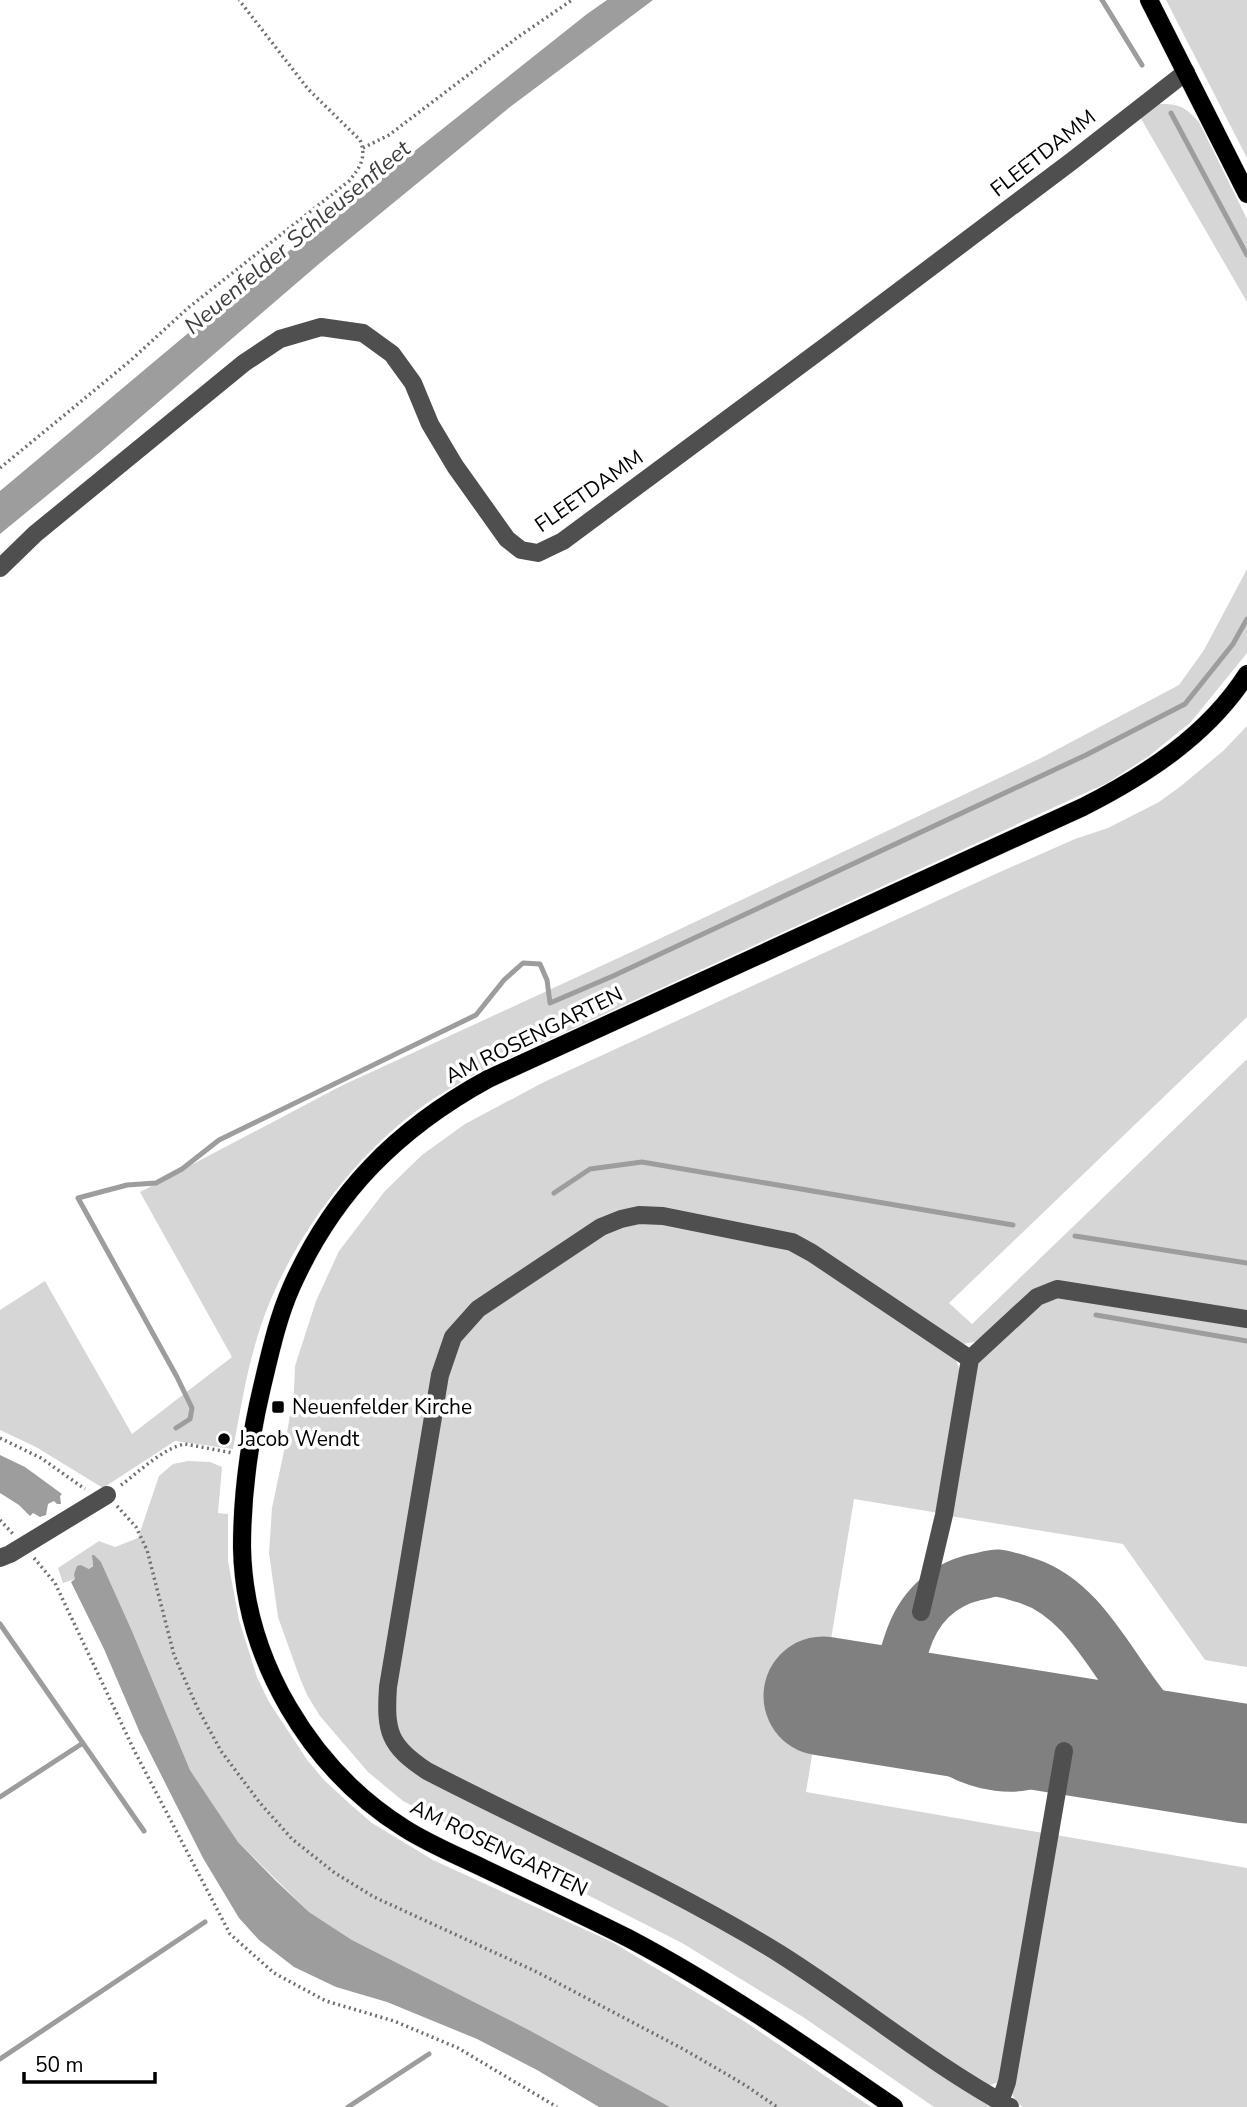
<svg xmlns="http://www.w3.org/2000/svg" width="1247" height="2107" font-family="'Nunito Sans',sans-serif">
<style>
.green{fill:#d6d6d6}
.water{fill:#9d9d9d}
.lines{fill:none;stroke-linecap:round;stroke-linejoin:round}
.stream{stroke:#9d9d9d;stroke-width:5}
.taxiway{stroke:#808080;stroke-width:47}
.runway{stroke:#808080;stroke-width:119}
.major-casing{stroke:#dbdbdb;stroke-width:19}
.path{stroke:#717171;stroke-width:3.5;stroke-dasharray:2 3.5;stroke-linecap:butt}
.minor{stroke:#4f4f4f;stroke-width:18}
.major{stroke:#000;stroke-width:18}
.poi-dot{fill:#000;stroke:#fff;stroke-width:2.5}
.labels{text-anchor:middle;stroke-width:7;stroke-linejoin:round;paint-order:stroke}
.street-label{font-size:21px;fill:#000;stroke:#fff}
.poi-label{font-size:21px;fill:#000;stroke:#fff;text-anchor:start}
.water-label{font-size:23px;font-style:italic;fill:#3e3e3e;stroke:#fff}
</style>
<rect width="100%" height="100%" fill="#fff"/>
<!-- green -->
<path class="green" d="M1166 0H1247V158Z
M1158 104C1180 104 1184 106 1199 122L1247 219V302L1140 117Z
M1247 569V653L1191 722 1149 756 1107 783 483 1070C461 1082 439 1094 419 1109 346 1162 279 1257 255 1345 245 1379 240 1414 233 1449L175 1441 103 1488 36 1447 0 1430V1310L45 1281 132 1434 232 1357 140 1192 341 1086 642 947 1039 759 1179 685 1204 650Z
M1247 726V1017L949 1303 972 1324 1247 1059V1313L1063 1282 980 1341 963 1344 950 1338 821 1251 642 1208 469 1309 431 1390 390 1747 706 1920 812 1984 996 2107H934L803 2017 682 1943 403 1801 368 1772 320 1716 307 1695 298 1673 278 1617 269 1553 272 1508 284 1451 294 1391 295 1366 316 1301 339 1251 385 1191 422 1155 465 1124 544 1082 991 876 1075 839 1108 828 1159 802 1181 786 1223 751Z
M632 1222 653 1223 784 1247 799 1252 955 1358 960 1370 939 1513 854 1499 806 1792 1043 1833 1001 2081 988 2086 713 1906 627 1860 439 1771 408 1747 398 1732 393 1689 452 1354 471 1325 589 1240Z
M1054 1295 1247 1325V1667L1205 1660 1123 1544 950 1516 975 1371 978 1363 1035 1306Z
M188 1461 210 1462 222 1467 218 1513 228 1514V1561L239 1620 257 1677 269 1702 308 1761 325 1781 350 1804 372 1823 433 1860 612 1942 744 2021 871 2107H670L529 2030 352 1940 309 1912 238 1842 190 1770 132 1631 101 1562 92 1560 93 1565 89 1569 81 1565 75 1579 63 1583 58 1568 99 1541 115 1547 138 1538 159 1476 173 1464Z
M1056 1835 1247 1868V2107H1023C1014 2101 1012 2097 1012 2086Z"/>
<!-- water -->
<path class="water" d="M607 0H653L510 107 464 145 320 263 100 452 0 534V491L236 293 587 14Z
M0 1455 25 1467 62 1494 60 1496 61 1504H57L54 1501 48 1504 46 1515 40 1517 33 1513 30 1516 19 1505 0 1493Z
M92 1555H94L101 1562 132 1631 190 1770 238 1842 275 1880 309 1912 352 1940 529 2030 670 2107H599L537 2070 477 2039 387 2002 336 1987 294 1967 259 1940 239 1918 203 1858 140 1733 104 1649 71 1582 75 1579 74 1574 77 1566 81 1565 89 1569 93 1566Z"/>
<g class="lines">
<!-- stream -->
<path class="stream" d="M1102 0 1142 65
M1171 113 1247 255
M554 1193 590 1169 642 1162 1013 1225
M1075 1236 1247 1263
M1096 1315 1247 1341
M176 1428 190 1419 192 1408 177 1377 78 1198 127 1185 156 1183 182 1169 219 1140 476 1015 504 980 523 963 540 964 547 980 550 1003 613 976 1086 755 1185 704 1233 644 1247 619
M0 1624 144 1831
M0 1797 83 1743
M0 2059 205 1922
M348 2107 429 2054"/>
<!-- taxiway -->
<path class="taxiway" d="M1206 1757C1170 1753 1119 1742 1084 1747 1063 1749 1045 1763 1024 1767 1008 1770 987 1767 972 1761 933 1747 901 1705 902 1663 902 1656 905 1649 907 1643 918 1608 941 1585 976 1577 983 1576 991 1573 997 1573 1007 1574 1019 1578 1028 1581 1102 1605 1126 1712 1193 1749 1200 1754 1209 1756 1217 1759"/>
<!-- runway -->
<path class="runway" d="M823 1696 1247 1764"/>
<!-- major casing -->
<g class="major-casing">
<path id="major" d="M1149 0 1247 194
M894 2107C807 2047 721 1987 628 1938 580 1914 531 1891 483 1868 456 1855 429 1844 404 1828 310 1769 244 1659 242 1547 242 1494 250 1438 262 1387 270 1354 277 1320 291 1288 333 1193 397 1129 488 1079L1083 807C1146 775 1208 735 1247 674"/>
</g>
<!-- path -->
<path class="path" d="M363 148 389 135 518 37 572 0
M0 468 130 361 188 308 349 181C360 168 367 157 360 140L308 89 239 0
M0 1438 41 1458 85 1489
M121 1485C139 1472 163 1448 185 1444L233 1453
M117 1506 136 1527 147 1550 174 1655 197 1707 221 1751 260 1803 292 1839 335 1873 374 1897 537 1972 685 2050 745 2085 777 2107
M0 1520 13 1534
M34 1558 55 1583 134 1750 230 1934 274 1973 326 2001 394 2021 458 2048 557 2107"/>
<!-- minor -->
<path class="minor" d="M0 568 35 534 244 363 280 339 321 327 363 333 392 354 413 383 430 424 455 466 507 539 521 550 538 553 563 541 830 343 1072 161 1186 72
M970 1359 812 1253 792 1242 663 1216 639 1215 621 1219 601 1227 478 1309 453 1337 440 1375 388 1687C385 1732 389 1746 427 1771 545 1832 667 1884 780 1954 858 2003 929 2063 1010 2107
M0 1558 10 1554 107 1495
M921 1612 944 1515 970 1359 1037 1297 1057 1289 1247 1319
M1000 2102 1007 2082 1064 1751"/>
<!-- major -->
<use href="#major" class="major"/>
</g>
<!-- markers -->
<g class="poi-dot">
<rect x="271" y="1400" width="14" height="14" rx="3.5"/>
<circle cx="224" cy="1439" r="7"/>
</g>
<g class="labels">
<!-- street labels -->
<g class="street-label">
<text transform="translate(1043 153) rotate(-38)" y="7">FLEETDAMM</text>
<text transform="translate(589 491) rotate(-35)" y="7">FLEETDAMM</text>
<text transform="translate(534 1035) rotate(-26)" y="7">AM ROSENGARTEN</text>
<text transform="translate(499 1848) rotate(26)" y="7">AM ROSENGARTEN</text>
</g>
<!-- poi labels -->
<g class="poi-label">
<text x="292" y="1414">Neuenfelder Kirche</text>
<text x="238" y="1446">Jacob Wendt</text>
</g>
<!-- water labels -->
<g class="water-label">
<text transform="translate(297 237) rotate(-40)" y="8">Neuenfelder Schleusenfleet</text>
</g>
</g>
<!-- scale -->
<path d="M24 2072v10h131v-10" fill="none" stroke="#000000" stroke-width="3.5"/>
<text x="35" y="2072" font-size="21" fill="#000000" stroke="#ffffff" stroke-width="5" paint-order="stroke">50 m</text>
</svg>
